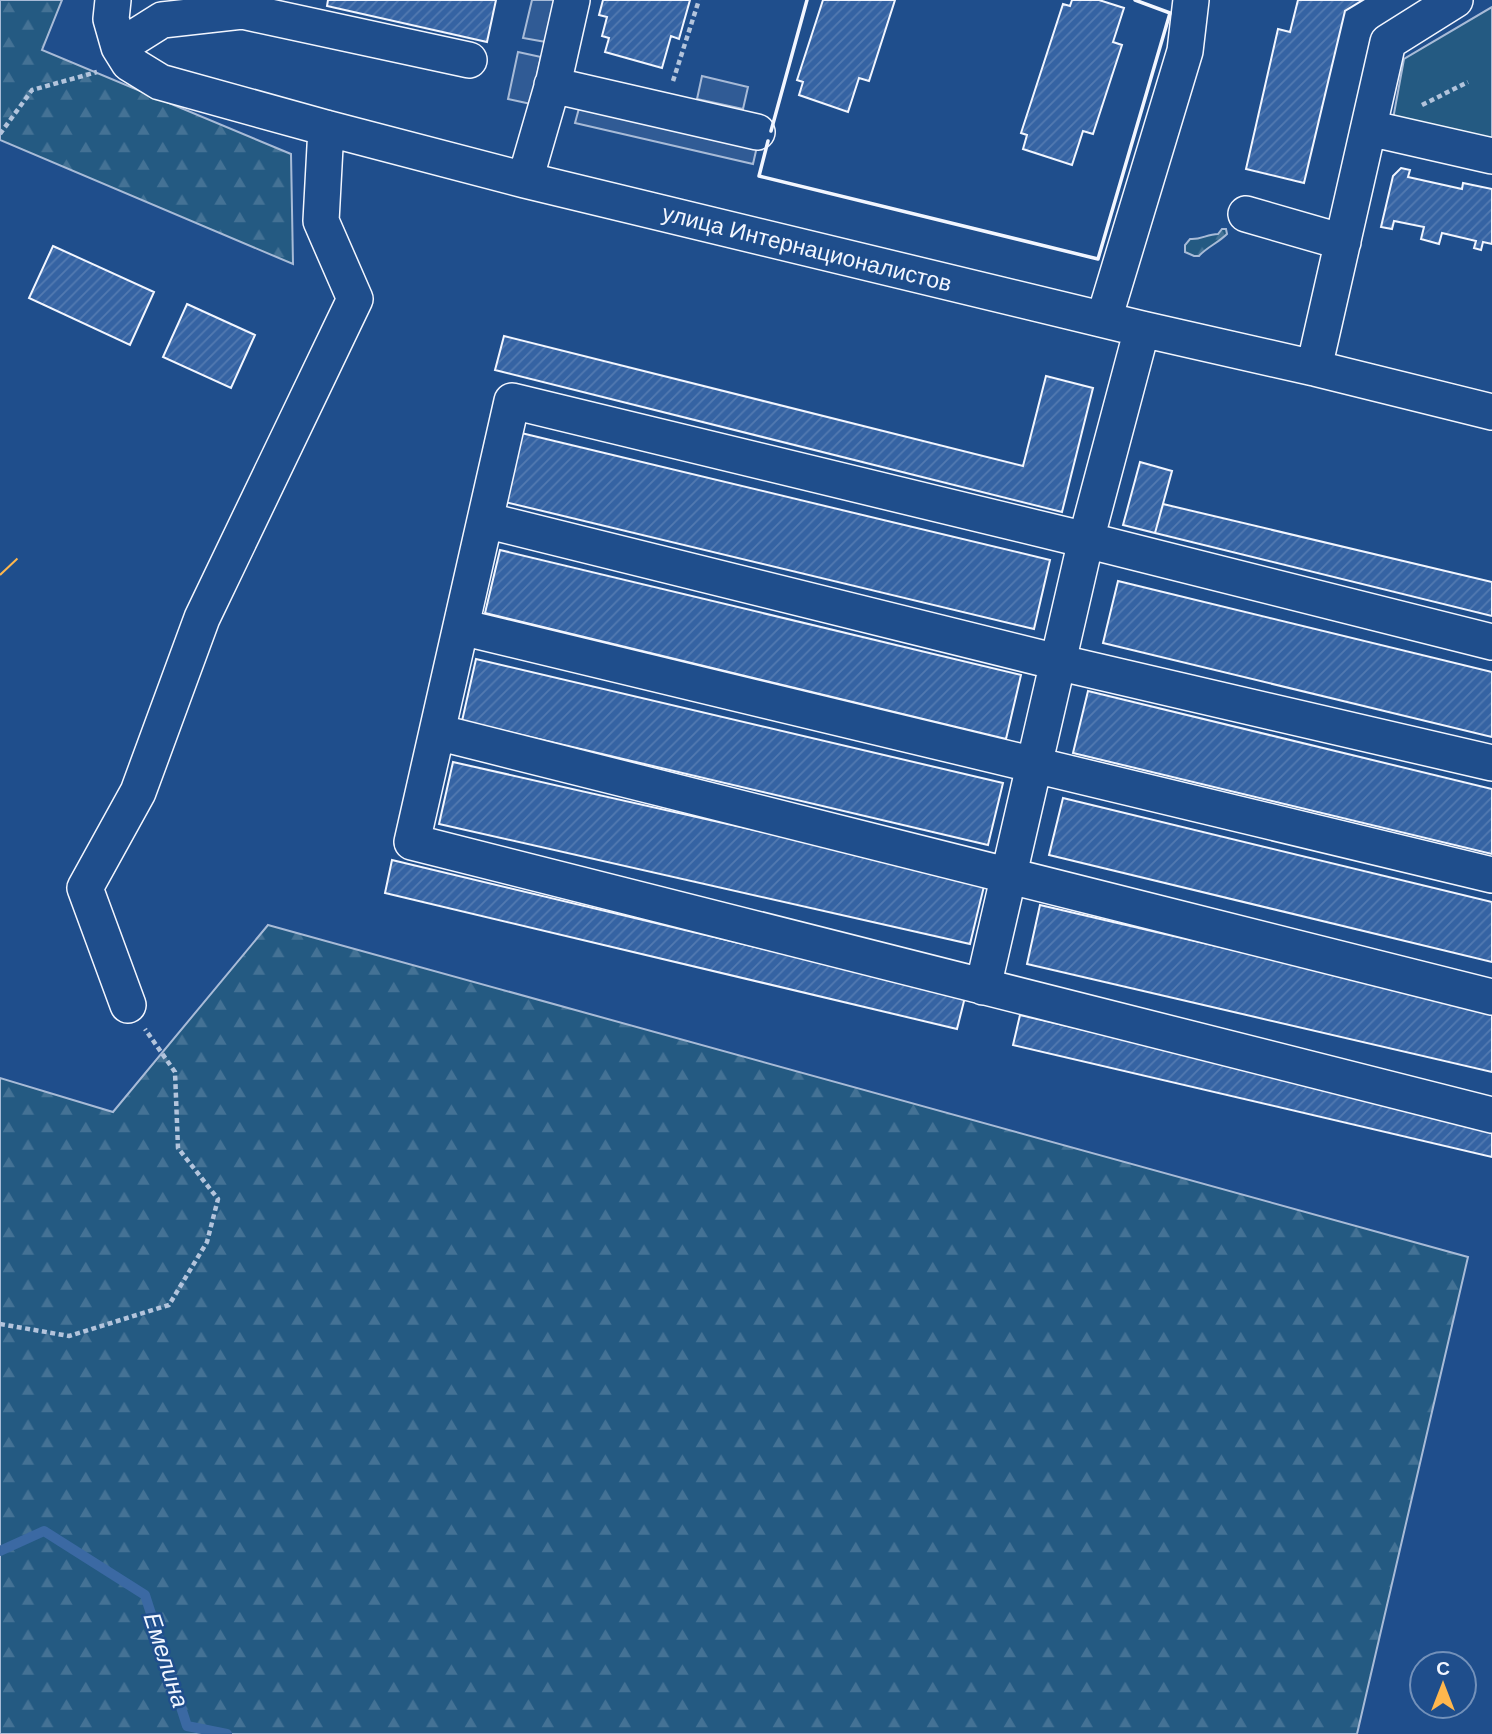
<svg xmlns="http://www.w3.org/2000/svg" width="1492" height="1734" font-family="'DM Sans',sans-serif">
<style>
.forest{fill:url(#forest-firs);stroke:#a8bbd7;stroke-width:2}
.park{fill:#245a82;stroke:#a8bbd7;stroke-width:2}
.parking{fill:#305b95;stroke:#a8bbd7;stroke-width:2}
.lines{fill:none;stroke-linecap:round;stroke-linejoin:round}
.stream{stroke:#3b69a3;stroke-width:10}
.building{fill:url(#building-hatch);stroke:#f2f6ff;stroke-width:2}
.minor-casing{stroke:#f2f6ff;stroke-width:38}
.path{stroke:#b3c4dc;stroke-width:4.5;stroke-dasharray:5 3.5;stroke-linecap:butt}
.minor{stroke:#1f4e8c;stroke-width:35}
.wall{stroke:#f2f6ff;stroke-width:3.5}
.power{stroke:#ffb74d;stroke-width:2;stroke-dasharray:24 5 3.5 5;stroke-linecap:butt}
.labels{text-anchor:middle;stroke-width:5;stroke-linejoin:round;paint-order:stroke}
.street-label{font-size:23px;fill:#f2f6ff;stroke:#1f4e8c}
.water-label{font-size:24px;font-style:italic;fill:#f2f6ff;stroke:#1f4e8c}
</style>
<defs>
<pattern id="forest-firs" width="22" height="20" patternUnits="userSpaceOnUse" patternTransform="scale(1.75)"><rect width="22" height="20" fill="#245a82"/><path d="M5 1l3.5 6h-7zM16 11l3.5 6h-7z" fill="#447295"/></pattern>
<pattern id="building-hatch" width="6" height="6" patternUnits="userSpaceOnUse" patternTransform="scale(1.75)"><rect width="6" height="6" fill="#3563a3"/><path d="M-1 1l2-2M0 6l6-6M5 7l2-2" fill="none" stroke="#537ab1"/></pattern>
</defs>
<rect width="100%" height="100%" fill="#1f4e8c"/>
<!-- forest -->
<path class="forest" d="M0 0H62L42 50 291 154 293 264 0 140Z
M1222 229H1226L1227 234C1218 243 1207 247 1199 256H1194L1185 252V245L1190 239C1201 240 1207 234 1218 234Z
M268 925 1468 1257 1357 1734H0V1078L113 1112Z"/>
<!-- park -->
<path class="park" d="M1492 7V141L1393 119 1404 59Z"/>
<!-- parking -->
<path class="parking" d="M532 0H556L546 42 523 38Z
M518 52 541 57 531 104 508 99Z
M702 76 748 87 743 109 697 99Z
M581 101 758 142 753 164 575 123Z"/>
<g class="lines">
<!-- stream -->
<path class="stream" d="M0 1551 44 1531 145 1595 187 1726 227 1734"/>
</g>
<!-- building -->
<path class="building" d="M328 0H496L487 42 327 6Z
M603 0H690L679 39 671 36 662 68 605 52 609 38 602 36 607 17 599 15Z
M823 0H895L869 81 859 78 848 112 799 95 803 82 797 80Z
M1072 0H1099L1124 8 1113 42 1122 45 1093 134 1083 131 1072 165 1023 149 1027 135 1021 133 1063 4 1070 6Z
M1298 0H1363L1345 11 1304 183 1246 169 1278 29 1290 32Z
M1401 168 1410 170 1408 177 1462 189 1463 183 1492 189V244L1483 242 1481 250 1474 248 1476 241 1442 233 1439 244 1421 239 1424 227 1394 221 1392 229 1381 227 1393 176Z
M53 246 154 292 130 345 29 298Z
M187 304 255 335 231 388 163 357Z
M504 336 1023 466 1046 376 1093 388 1062 512 495 370Z
M517 432 1050 560 1034 629 501 501Z
M1140 462 1172 471 1155 533 1123 525Z
M1163 504 1492 582V616L1155 533Z
M500 550 1021 675 1006 739 485 613Z
M1118 581 1492 672V737L1103 643Z
M476 659 1003 783 988 845 462 721Z
M1088 691 1492 789V854L1073 753Z
M453 762 985 882 970 944 439 824Z
M1063 798 1492 902V962L1049 855Z
M392 860 965 997 957 1029 385 893Z
M1040 905 1492 1010V1072L1027 964Z
M1020 1015 1492 1125V1157L1013 1045Z"/>
<g class="lines">
<!-- minor casing -->
<g class="minor-casing">
<path id="minor" d="M113 0 111 19 119 47 129 63 160 82 326 128 525 180 1142 329 1314 368 1492 412
M119 47 162 20 242 11 469 60
M552 85 757 132
M1369 128 1492 156
M525 180 554 80 572 0
M1246 214 1343 242
M1104 319 1185 51 1191 0
M1314 368 1388 42 1455 0
M485 520 1057 662 1492 763
M461 627 1492 875
M1492 642 1086 540 512 401 412 842 1492 1115
M437 732 1492 997
M983 987 1086 540 1142 329
M128 1005 85 888 138 792 202 618 355 299 321 221 326 128"/>
</g>
<!-- path -->
<path class="path" d="M673 81 699 0
M1422 105 1468 82
M0 134 32 90 97 72
M0 1324 69 1336 169 1305 207 1242 218 1199 178 1148 175 1072 145 1029"/>
<!-- minor -->
<use href="#minor" class="minor"/>
<!-- wall -->
<path class="wall" d="M771 131 807 0
M768 141 759 176 1098 259 1170 13 1135 0"/>
<!-- power -->
<path class="power" d="M0 575 18 558"/>
</g>
<g class="labels">
<!-- street labels -->
<g class="street-label">
<text transform="translate(807 248) rotate(14)" y="8">улица Интернационалистов</text>
</g>
<!-- water labels -->
<g class="water-label">
<text transform="translate(166 1660) rotate(72)" y="8">Емелина</text>
</g>
</g>
<!-- north arrow -->
<g transform="translate(1443 1685)"><circle r="33" fill="#1f4e8c" stroke="#7391ba" stroke-width="2"/>
<path d="M0-5L12 26L0 18L-12 26Z" fill="#ffb74d"/>
<text y="-10" font-size="19" font-weight="bold" text-anchor="middle" fill="#f2f6ff">С</text>
</g>
</svg>
